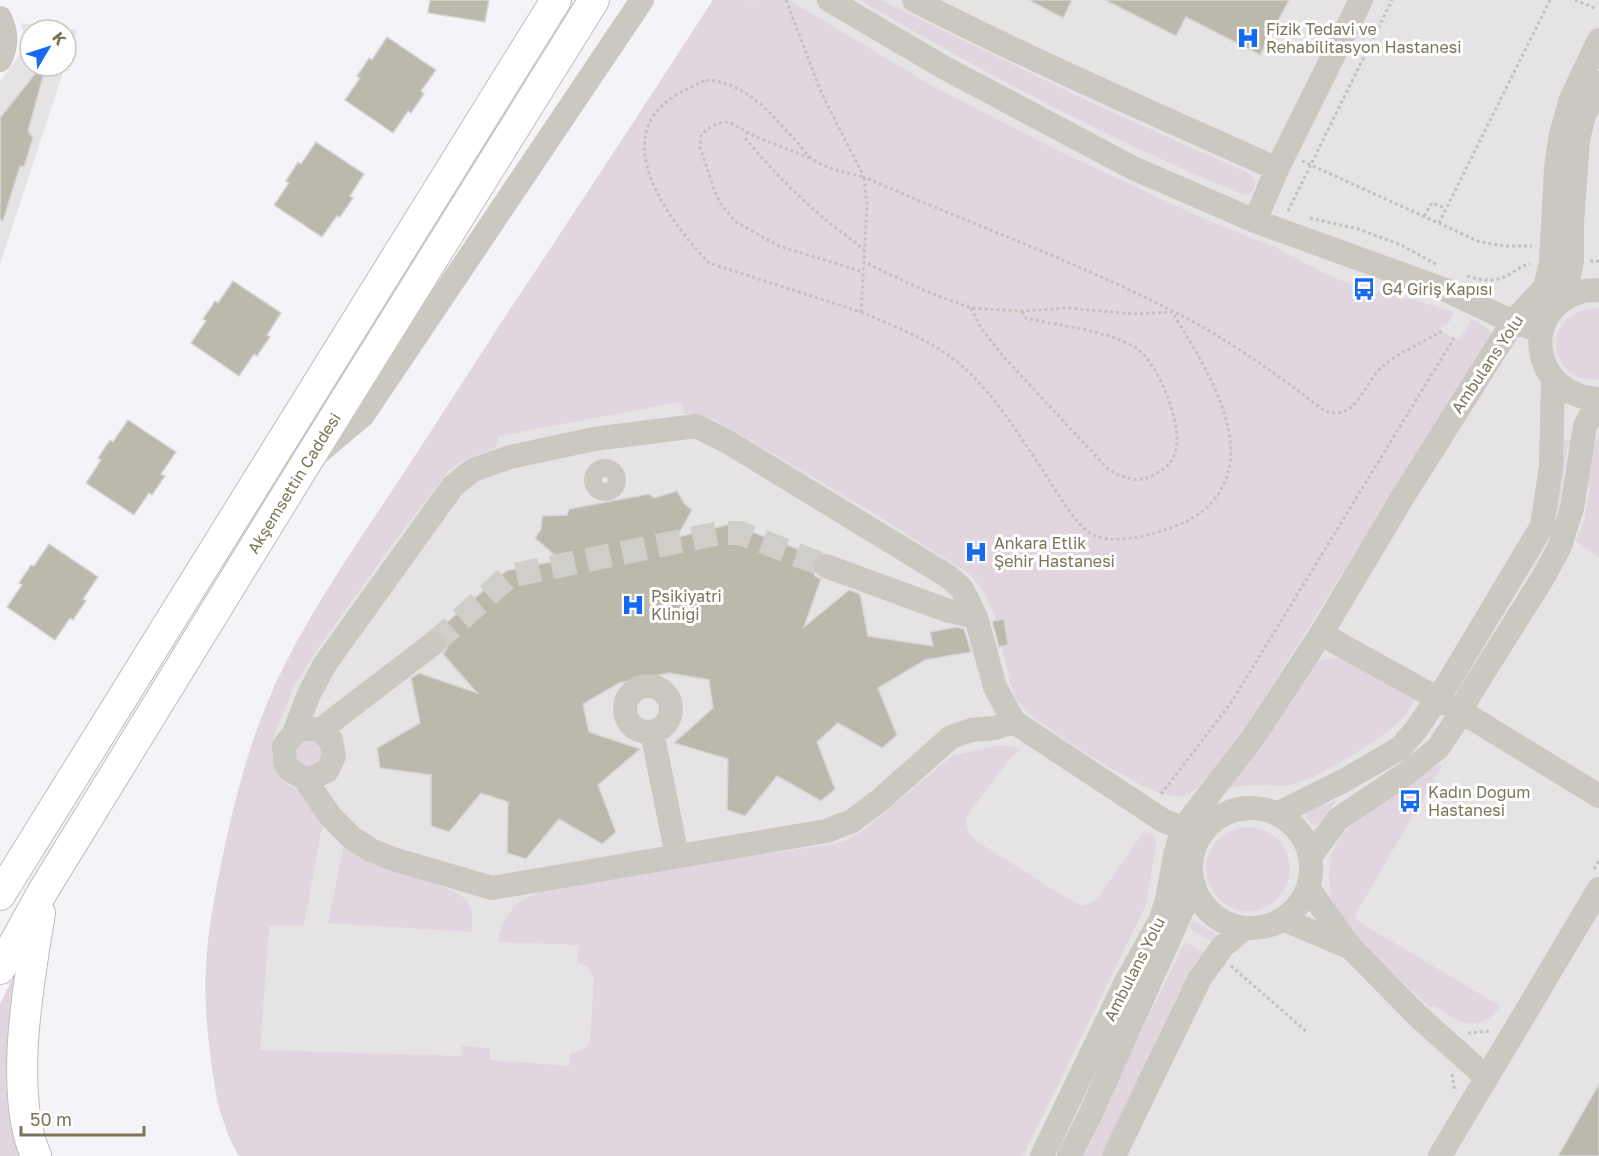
<svg xmlns="http://www.w3.org/2000/svg" width="1599" height="1156" font-family="'Golos Text',sans-serif">
<style>
.built{fill:#e5e3e4}
.green{fill:#e1d6e0}
.building{fill:#bbb8ac;stroke:#d6d5d8;stroke-width:1.5}
.lines{fill:none;stroke-linecap:round;stroke-linejoin:round}
.minor-tunnel{stroke:#d0cec8;stroke-width:24;stroke-dasharray:24 12;stroke-linecap:butt}
.major-casing{stroke:#bfbeb6;stroke-width:32}
.path{stroke:#c2c2bd;stroke-width:3;stroke-dasharray:3 3;stroke-linecap:butt}
.minor{stroke:#cac8c1;stroke-width:24}
.major{stroke:#fff;stroke-width:30}
.labels{text-anchor:middle;stroke-width:6;stroke-linejoin:round;paint-order:stroke}
.poi-label{font-size:16px;fill:#7b765a;stroke:#fff;text-anchor:start}
.street-label{font-size:16px;fill:#7b765a;stroke:#fff}
</style>
<rect width="100%" height="100%" fill="#f4f3f7"/>
<!-- built -->
<path class="built" d="M713 0H1599V1156H239L231 1142 217 1103 206 1015 207 952 229 826 255 736 275 684 298 640 330 588 509 310 573 216Z
M21 23 77 30 66 63V30H30V66H65L0 264V82L20 54 25 39Z"/>
<!-- green -->
<path class="green" d="M713 0H749L753 2 754 0H789L938 89 1059 151 1202 218 1279 249 1324 273 1355 286V292L1372 298 1378 292 1416 300 1453 312C1453 321 1446 324 1439 330L1459 340 1472 319 1490 330 1492 334 1256 711C1245 728 1203 789 1187 795 1178 798 1169 796 1160 793 1133 784 1029 722 1016 699 1011 689 1009 679 1007 668 998 632 996 600 968 573L870 511 715 420 684 413 680 402 499 436 496 447C477 456 467 456 449 470L392 545 318 648 294 686 273 740 272 757 274 767 285 782 305 795 321 821 322 827 304 925 269 926 260 1050 461 1056 462 1046 490 1048V1060L569 1066 570 1053C580 1053 586 1049 590 1040L594 977 588 967 579 963 577 959 579 945 498 942C499 927 509 908 523 900 544 887 575 886 599 881 677 865 756 855 835 844L847 840 864 830 952 756 999 745 1013 747 1020 750 1013 755 968 814C963 827 968 834 978 842L1065 897 1082 906 1093 902 1098 897 1143 833 1150 832 1157 840 1146 905 1023 1156H239C223 1129 217 1100 212 1069 207 1031 203 991 207 952 209 924 215 896 220 869 233 805 249 740 277 681 315 599 371 525 420 448 517 298 616 150 713 0Z
M860 0H881L1092 103 1248 173 1255 180 1254 190 1248 195H1244C1110 140 984 73 860 0Z
M1595 308 1599 309V379C1551 387 1536 314 1595 308Z
M1599 434V557L1576 541 1585 518 1589 493V461Z
M1564 439 1572 441 1567 450 1559 508 1547 543 1460 686 1560 479Z
M1333 658H1345L1416 697C1412 705 1408 714 1401 720 1382 739 1316 780 1290 785 1276 787 1263 784 1249 785 1241 786 1233 788 1226 789L1309 671 1318 661Z
M311 737 326 751 316 769 297 764C294 745 294 745 311 737Z
M1439 764 1442 766 1355 915 1359 922 1500 1006C1479 1036 1457 1022 1434 1005L1431 1008 1353 936 1337 916 1331 899 1329 874 1331 854 1342 834 1357 819Z
M1337 800 1317 825H1312L1305 816 1307 811Z
M1206 869a42 42 0 1 1 84 0a42 42 0 1 1-84 0Z
M344 844 459 894C474 904 473 915 471 932L328 923Z
M1194 921 1214 933V939L1211 941 1190 929 1191 922Z
M1185 942 1204 952 1194 965 1177 998 1101 1156H1080Z
M17 970 24 1156H0V1004Z"/>
<!-- building -->
<path class="building" d="M430 0H489L485 22 428 13Z
M1029 0H1072L1063 18Z
M1105 0H1289L1260 55 1186 17 1176 36Z
M387 37 436 70 421 91 424 94 411 113 408 111 393 133 345 100 360 78 357 76 369 58 372 60Z
M41 66H46L28 131 33 138 24 167 20 166 3 221 0 220V118Z
M316 142 364 174 350 196 353 198 340 217 337 216 322 237 274 205 289 183 286 181 298 162 301 164Z
M233 281 281 313 267 335 270 337 257 356 254 354 239 376 191 343 206 321 203 319 215 301 218 303Z
M128 420 176 452 161 474 165 476 152 495 149 493 134 515 86 483 101 460 98 458 110 440 113 442Z
M677 491 684 503 692 510 677 537 731 524 816 556 812 562V569L815 576 821 579 804 627 849 590 860 594 868 636 933 646 930 632 956 627 964 629 971 652 925 660 878 688 897 735 882 748 838 723 817 742 835 789 821 801 777 776 745 816 727 810 728 759 674 743 713 708 709 680 669 673 619 683 583 704 589 732 640 749 598 785 616 832 602 844 559 819 526 859 507 853 508 802 481 793 449 832 431 826V775L380 768 377 748 420 723 411 678 419 673 477 693 443 654 447 648 448 641 445 634 438 630 506 571 560 560 535 538 541 529 542 516 567 515 569 509 649 494 654 498Z
M49 544 98 577 83 599 86 601 73 620 70 618 55 640 7 607 22 585 19 583 31 565 34 566Z
M1004 619 1008 645 999 647 992 621Z
M1599 1084V1156H1558Z"/>
<g class="lines">
<!-- minor-tunnel -->
<path class="minor-tunnel" d="M434 643 509 576 720 533H740L826 566"/>
<!-- major casing -->
<g class="major-casing">
<g id="major">
<path d="M0 895 556 0"/>
<path id="s1" d="M0 969 43 891 306 463 594 0"/>
<path d="M36 1156C8 1091 29 981 40 913"/>
</g>
</g>
<!-- path -->
<path class="path" d="M786 0 821 92 864 177C975 226 1090 266 1197 324 1242 349 1284 380 1325 411 1332 413 1340 414 1347 410 1360 404 1369 378 1382 367 1399 352 1422 343 1442 331
M1575 0 1597 9
M706 80C746 82 770 113 796 141 801 146 806 154 811 158 826 169 847 173 864 177L867 205 861 312 709 263C676 229 614 150 662 106 674 94 691 87 706 80Z
M747 132 746 139C780 181 820 218 864 249
M810 158 754 136 729 122 720 123 707 129 701 136 700 147 716 195 723 207 736 222 779 246 863 272
M1302 161 1480 242 1505 246H1532
M1288 211 1392 0
M1424 216 1432 203 1445 208
M1310 218 1358 229 1401 245 1436 264
M1439 223 1550 0
M1590 261H1599
M1467 276C1484 281 1497 283 1513 272 1519 269 1522 265 1530 264
M971 308 981 328 1002 355 1108 469C1123 478 1137 484 1154 475 1162 470 1170 465 1174 456 1186 431 1159 363 1136 348 1105 329 1062 327 1026 318L1022 311
M861 312C887 323 915 334 939 349 980 374 1008 418 1034 457 1049 478 1068 515 1087 531 1111 551 1176 530 1199 514 1211 505 1221 493 1226 479 1246 426 1198 355 1172 312L1134 314 1068 308 1022 311 971 308 923 290 864 262
M1161 794 1231 703 1454 338
M1594 869 1599 861
M1231 966 1308 1033
M1468 1033 1492 1031
M1452 1074 1455 1092"/>
<!-- minor -->
<path class="minor" d="M829 0 943 67 1133 168 1255 221 1448 291 1513 322 1542 331
M914 0C1033 61 1155 114 1277 169
M0 18C7 32 7 46 0 60
M1255 221 1277 169 1361 0
M1599 290C1593 291 1586 290 1580 292 1518 311 1532 397 1599 399
M1564 299 1572 261V223L1578 140 1583 118 1599 83
M319 452 363 415 642 0
M596 480a9 9 0 1 1 18 0a9 9 0 1 1-18 0Z
M826 566 946 610 976 617
M1321 634 1462 712 1599 796
M625 709a23 23 0 1 1 46 0a23 23 0 1 1-46 0Z
M320 730 434 643
M652 732 677 856
M294 733 309 694 325 664 453 486 473 470 510 457 594 439 696 426 728 442 949 577 962 589 976 617 995 687 1014 722 1164 821 1183 828 1204 830
M304 778H312L327 771 334 756 331 740 318 729H301L294 733 284 746 285 763 290 770 304 778 331 817 352 838 371 850 393 859 492 888 826 831 852 821 881 799 951 737 971 730 994 728 1014 722
M1191 868a60 60 0 1 1 120 0a60 60 0 1 1-120 0Z
M1277 814 1345 780 1400 748 1415 731 1448 683 1542 526 1551 467 1553 379
M1310 857 1338 819 1407 773 1438 748 1462 712 1468 697 1544 576 1560 546 1572 508 1585 426 1599 400
M1308 888 1351 948 1418 1016 1487 1078
M1285 920 1351 948
M1042 1156 1126 982 1160 921 1167 900 1175 855 1183 828 1252 739 1268 715 1321 634 1402 498 1513 322 1545 287 1551 263 1556 168 1561 134 1571 99 1599 40
M1069 1156 1090 1115 1182 910 1195 887
M1114 1156 1200 978 1223 946 1245 928
M1440 1156 1599 889"/>
<!-- major -->
<use href="#major" class="major"/>
</g>
<!-- icons -->
<defs>
<g id="hospital-bare" transform="scale(1.8)"><path d="M-5-5h3v3.5h4V-5h3V5h-3V1.5h-4V5h-3Z" fill="#146af5" stroke="#fff" stroke-width="2.5" paint-order="stroke"/></g>
<g id="bus-bare" transform="scale(1.8)"><path d="M-5-6H5V4H4V6H2V4H-2V6H-4V4H-5ZM-3.5-4V0h7V-4ZM-3.5 1.2v1.5H-2V1.2ZM2 1.2v1.5H3.5V1.2Z" fill="#146af5" stroke="#fff" stroke-width="2.5" paint-order="stroke"/></g>
</defs>
<g fill-rule="evenodd">
<use href="#hospital-bare" x="1248" y="38"/>
<use href="#bus-bare" x="1364" y="289"/>
<use href="#hospital-bare" x="976" y="552"/>
<use href="#hospital-bare" x="633" y="605"/>
<use href="#bus-bare" x="1410" y="801"/>
</g>
<g class="labels">
<!-- poi labels -->
<g class="poi-label">
<text x="1266" y="35">Fizik Tedavi ve<tspan x="1266" dy="18">Rehabilitasyon Hastanesi</tspan></text>
<text x="1382" y="295">G4 Giriş Kapısı</text>
<text x="994" y="549">Ankara Etlik<tspan x="994" dy="18">Şehir Hastanesi</tspan></text>
<text x="651" y="602">Psikiyatri<tspan x="651" dy="18">Kliniği</tspan></text>
<text x="1428" y="798">Kadın Doğum<tspan x="1428" dy="18">Hastanesi</tspan></text>
</g>
<!-- street labels -->
<g class="street-label">
<text transform="translate(1487 364) rotate(-56)" y="6">Ambulans Yolu</text>
<text dy="6" stroke="none"><textPath href="#s1" startOffset="568">Akşemsettin Caddesi</textPath></text>
<text transform="translate(1134 969) rotate(-63)" y="6">Ambulans Yolu</text>
</g>
</g>
<!-- north arrow -->
<g transform="translate(48 48) rotate(51)"><circle r="28" fill="#ffffff" stroke="#cac8bd" stroke-width="1.5"/>
<path d="M0-4.5L10 22L0 15L-10 22Z" fill="#146af5"/>
<text y="-9" font-size="16" font-weight="bold" text-anchor="middle" fill="#7b765a">K</text>
</g>
<!-- scale -->
<path d="M21 1126v9h123v-9" fill="none" stroke="#7b765a" stroke-width="3"/>
<text x="30" y="1126" font-size="18" fill="#7b765a" stroke="#ffffff" stroke-width="4.5" paint-order="stroke">50 m</text>
</svg>
